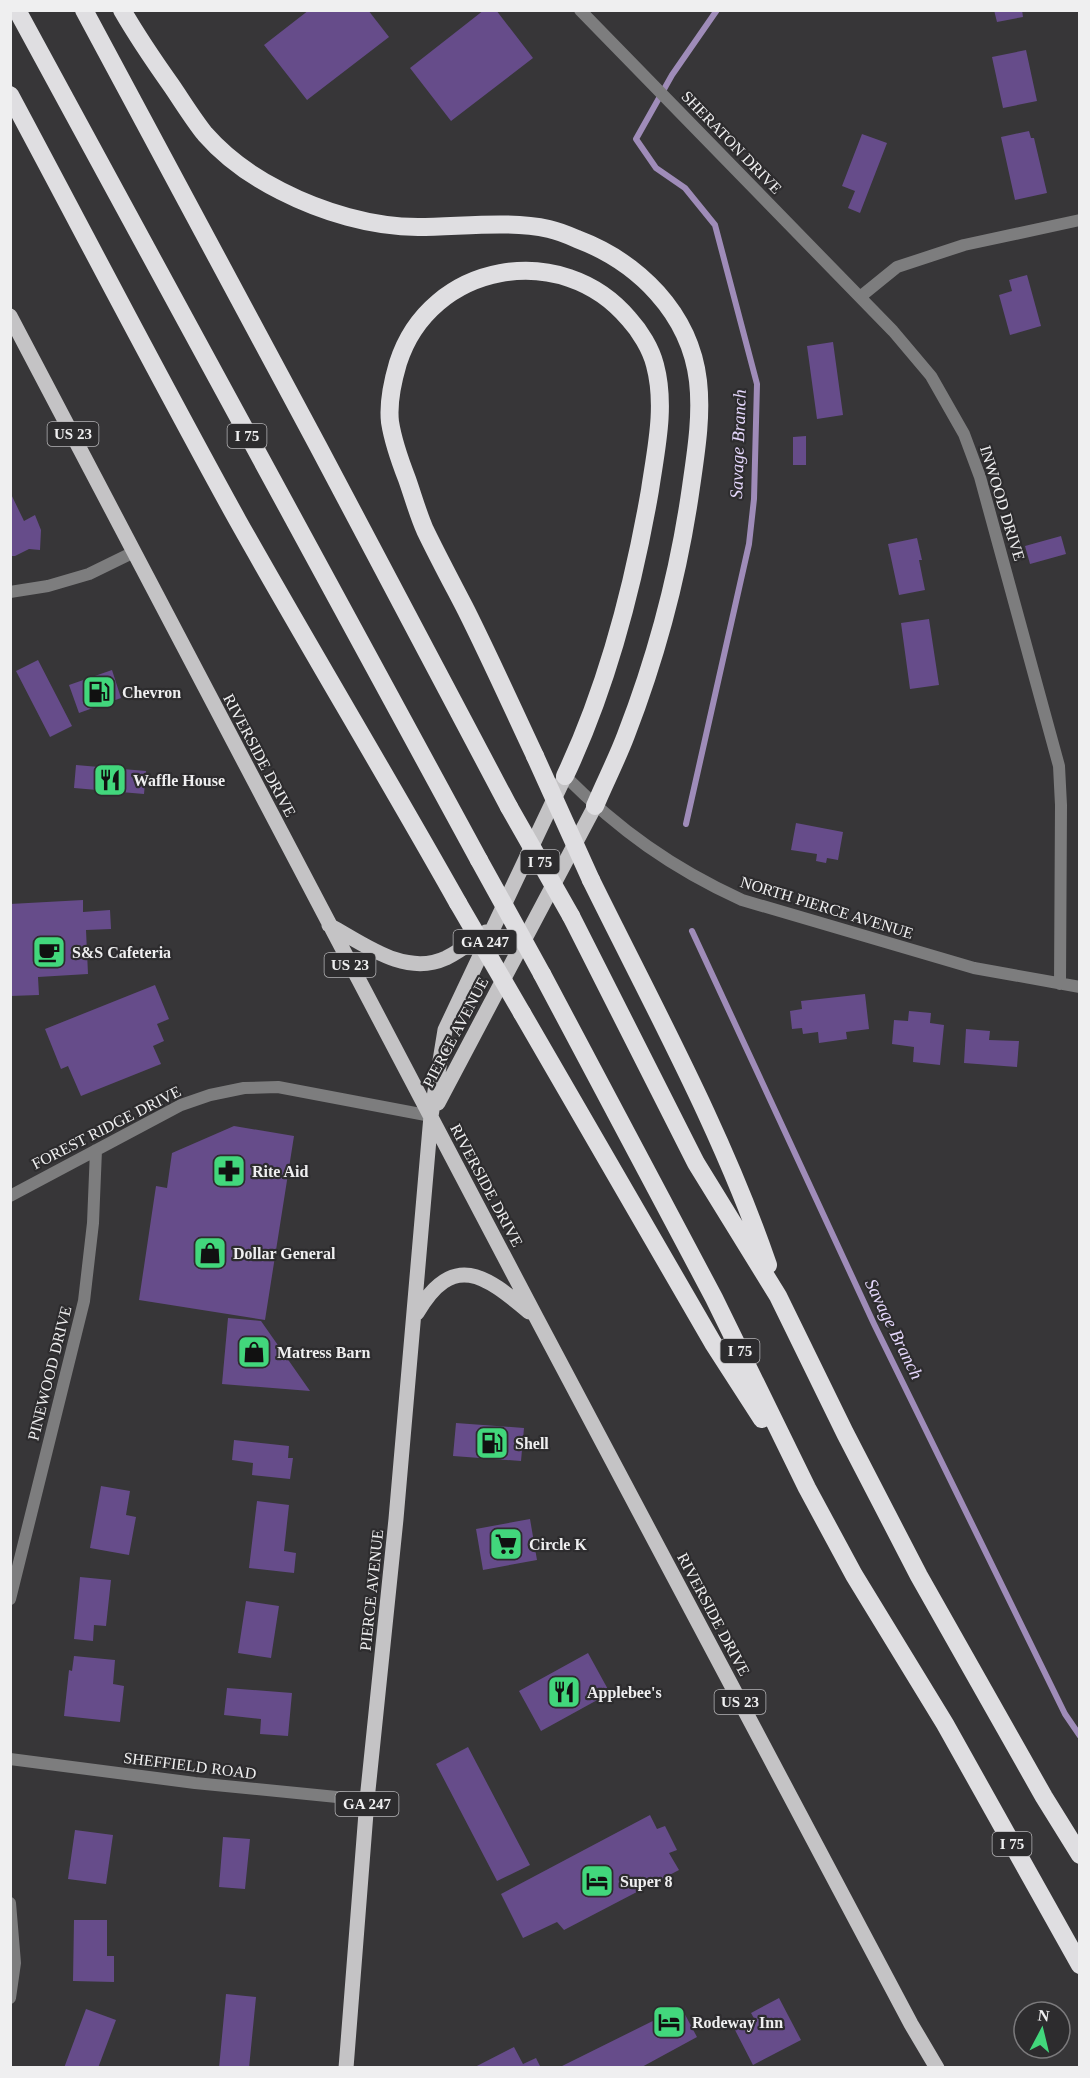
<svg xmlns="http://www.w3.org/2000/svg" width="1090" height="2078" font-family="Georgia,serif">
<style>
.lines{fill:none;stroke-linecap:round;stroke-linejoin:round}
.stream{stroke:#9f8cb9;stroke-width:6}
.building{fill:#664c8a}
.street{stroke:#7d7d7e;stroke-width:12}
.primary{stroke:#c4c3c5;stroke-width:15}
.highway{stroke:#dfdee1;stroke-width:18}
.highway-bridge{stroke:#dfdee1;stroke-width:18}
.labels{text-anchor:middle;stroke-width:4.5;stroke-linejoin:round;paint-order:stroke}
.shield{fill:#2d2c2e;stroke:#b5b4b6;stroke-width:1.5}
.shield-label{font-size:15px;font-weight:bold;fill:#efeff0}
.street-label{font-size:16px;fill:#efeff0;stroke:#2d2c2e}
.poi-label{font-size:16px;font-weight:bold;fill:#efeff0;stroke:#2d2c2e;text-anchor:start}
.water-label{font-size:18px;font-style:italic;fill:#e7d9fe;stroke:#2d2c2e}
</style>
<rect width="100%" height="100%" fill="#373638"/>
<g class="lines">
<!-- stream -->
<path class="stream" d="M686 824 749 544 754 499 757 384 715 225 685 188 656 168 636 139 672 75 717 10
M692 931 874 1324 1065 1714 1080 1736"/>
</g>
<!-- building -->
<path class="building" d="M309 10H368L389 37 307 100 264 45Z
M484 10H496L533 58 451 121 410 68Z
M994 10H1022L1023 17 997 22Z
M1026 50 1037 101 1003 108 992 57Z
M1029 131 1031 138H1034L1047 193 1015 200 1001 137Z
M862 134 887 143 860 213 848 208 855 191 842 186Z
M1027 275 1041 326 1010 335 999 295 1012 291 1009 280Z
M833 342 843 415 817 419 807 346Z
M806 436V465H793V437Z
M10 492 24 521 35 515 41 530 40 550 29 549 15 556H10Z
M1061 536 1066 554 1030 564 1025 546Z
M917 538 922 560H919L925 590 899 595 888 544Z
M929 619 939 685 910 689 901 623Z
M38 660 72 726 50 737 16 671Z
M112 670 121 698 79 713 69 685Z
M76 765 146 771 144 794 74 788Z
M796 823 843 832 838 860 827 858 826 863 816 861 817 854 791 850Z
M83 900V912L110 910 111 929 86 930 88 974 38 977 39 995 10 996V904Z
M155 985 169 1019 157 1024 164 1041 153 1046 161 1064 81 1096 68 1066 61 1069 45 1029Z
M865 994 869 1029 846 1032 847 1039 819 1043 818 1032 803 1034 802 1028 792 1029 790 1011 802 1009 801 1001Z
M909 1011 931 1013 930 1023 944 1025 940 1065 913 1062 914 1047 892 1044 894 1020 908 1021Z
M966 1029 990 1031 989 1040 1019 1041 1017 1067 964 1063Z
M234 1126 294 1136 265 1320 139 1300 156 1186 167 1188 172 1153Z
M228 1318 261 1321 310 1391 222 1384Z
M456 1423 524 1428 521 1461 453 1456Z
M234 1440 289 1446 288 1458H293L290 1479 252 1475 253 1463 232 1460Z
M101 1486 130 1491 126 1515 136 1517 129 1555 90 1548Z
M257 1501 289 1505 284 1551 296 1553 294 1573 249 1568Z
M530 1519 537 1560 483 1570 476 1529Z
M80 1577 111 1580 106 1626 94 1625 93 1641 74 1639Z
M246 1601 279 1606 271 1658 238 1653Z
M588 1653 610 1693 541 1731 519 1691Z
M74 1656 115 1660 113 1684 124 1686 120 1722 64 1716 69 1670 72 1671Z
M227 1688 292 1693 288 1736 260 1734 261 1719 224 1715Z
M468 1747 530 1865 497 1881 436 1764Z
M650 1815 657 1829 665 1826 677 1850 669 1853 679 1870 564 1930 557 1922 523 1938 501 1894Z
M75 1830 113 1835 106 1884 68 1879Z
M223 1837 250 1839 245 1889 219 1887Z
M74 1920H107V1956H114V1982L73 1981Z
M226 1994 256 1997 249 2068H219Z
M779 1998 801 2040 753 2065 735 2030 755 2020 751 2013Z
M681 2007 697 2037 640 2068H558Z
M86 2009 116 2020 98 2068H64Z
M514 2047 523 2064 536 2058 541 2068H473Z"/>
<g class="lines">
<!-- street -->
<path class="street" d="M580 10 893 331 931 376 964 434 980 477 1059 766 1061 805 1060 984
M860 297 897 267 964 245 1080 220
M10 592 48 586 89 574 134 552
M565 776C619 830 672 868 742 900L974 968 1080 987
M10 1196 181 1105 210 1095 244 1088 278 1087 431 1116
M10 1599 84 1301 93 1223 96 1150
M10 1759 195 1783 367 1800
M10 1903 15 1963 10 1998"/>
<!-- primary -->
<path class="primary" d="M10 316 536 1317 911 2024 937 2068
M329 925C364 944 405 977 446 958 460 951 473 941 486 932
M438 1103 595 806
M417 1313C453 1251 485 1275 529 1312
M346 2068 367 1800 396 1519 431 1116 445 1030 565 776"/>
<!-- highway -->
<path class="highway" d="M17 10 479 860
M84 10 318 446 509 807
M122 10C137 36 154 61 171 85 182 101 193 119 205 134 226 158 253 177 281 191 322 212 372 227 418 227 460 227 508 220 549 229 558 231 568 235 577 239 638 262 690 313 698 381 702 416 696 452 691 487 679 572 657 655 626 735 617 759 605 782 595 806
M10 95C86 237 160 380 238 521 310 649 386 775 458 903
M535 756C512 707 490 658 466 610 452 583 438 557 425 530 418 514 413 496 407 479 400 461 393 441 390 422 388 404 393 380 398 363 430 262 562 239 629 319 640 331 651 349 655 365 666 406 656 449 650 490 633 588 608 685 565 776
M591 880C653 1006 723 1133 768 1265
M571 916 696 1163 778 1296 845 1433 919 1576 1044 1797 1080 1855
M542 974 714 1298 807 1488 854 1575 945 1724 1080 1965
M522 1013 713 1343 762 1419"/>
<!-- highway-bridge -->
<path class="highway-bridge" d="M535 756 591 880
M509 807 571 916
M479 860 542 974
M458 903 522 1013"/>
</g>
<!-- icons -->
<defs>
<g id="fuel-square" transform="scale(1.725)"><rect x="-9" y="-9" width="18" height="18" rx="4" fill="#42d77c" stroke="#2d2c2e"/><path d="M-5.5-6h7V0h2V4h1.3V-2.5L3-4.5l.8-.8L6-3V5H2.5V1h-1V6h-7ZM-4.2-4.7v3.2H.2V-4.7Z" fill="#111"/></g>
<g id="restaurant-square" transform="scale(1.725)"><rect x="-9" y="-9" width="18" height="18" rx="4" fill="#42d77c" stroke="#2d2c2e"/><path d="M-5-6h1v4h1v-4h1v4h1v-4h1v5L-1.5 .5V6h-2V.5L-5-1ZM5-6V6H3V1.5H1.5Q1.5-4 5-6Z" fill="#111"/></g>
<g id="cafe-square" transform="scale(1.725)"><rect x="-9" y="-9" width="18" height="18" rx="4" fill="#42d77c" stroke="#2d2c2e"/><path d="M-5.5-4.5H6V0H3Q3 3.5 0 3.5H-2.5Q-5.5 3.5-5.5 0ZM3-3.2v2h1.7v-2ZM-6 4.5H4V6H-6Z" fill="#111"/></g>
<g id="pharmacy-square" transform="scale(1.725)"><rect x="-9" y="-9" width="18" height="18" rx="4" fill="#42d77c" stroke="#2d2c2e"/><path d="M-2-6h4v4h4v4h-4v4h-4v-4h-4v-4h4Z" fill="#111"/></g>
<g id="shop-square" transform="scale(1.725)"><rect x="-9" y="-9" width="18" height="18" rx="4" fill="#42d77c" stroke="#2d2c2e"/><path d="M-5-2.5h2.3a2.7 3.5 0 0 1 5.4 0H5L5.5 6h-11ZM-1.5-2.5h3a1.5 2.3 0 0 0-3 0Z" fill="#111"/></g>
<g id="supermarket-square" transform="scale(1.725)"><rect x="-9" y="-9" width="18" height="18" rx="4" fill="#42d77c" stroke="#2d2c2e"/><path d="M-6-5.5h2.5l.6 2H6L4.5 2H-2.5L-4.4-4H-6ZM-1.5 3.2a1.3 1.3 0 1 0 .1 0ZM3 3.2a1.3 1.3 0 1 0 .1 0Z" fill="#111"/></g>
<g id="hotel-square" transform="scale(1.725)"><rect x="-9" y="-9" width="18" height="18" rx="4" fill="#42d77c" stroke="#2d2c2e"/><path d="M-6-4.5h1.5V1H6V5H4.5V3h-9V5H-6ZM-4 0a1.8 1.8 0 1 1 3.6 0ZM.5 0V-2.5h3Q6-2.5 6 0Z" fill="#111"/></g>
</defs>
<g fill-rule="evenodd">
<use href="#fuel-square" x="99" y="692"/>
<use href="#restaurant-square" x="110" y="780"/>
<use href="#cafe-square" x="49" y="952"/>
<use href="#pharmacy-square" x="229" y="1171"/>
<use href="#shop-square" x="210" y="1253"/>
<use href="#shop-square" x="254" y="1352"/>
<use href="#fuel-square" x="492" y="1443"/>
<use href="#supermarket-square" x="506" y="1544"/>
<use href="#restaurant-square" x="564" y="1692"/>
<use href="#hotel-square" x="597" y="1881"/>
<use href="#hotel-square" x="669" y="2022"/>
</g>
<g class="labels">
<!-- shield labels -->
<g class="shield">
<rect x="47.5" y="422" width="51" height="24" rx="4.5"/>
<rect x="227.5" y="424" width="39" height="24" rx="4.5"/>
<rect x="520.5" y="850" width="39" height="24" rx="4.5"/>
<rect x="453.5" y="930" width="63" height="24" rx="4.5"/>
<rect x="324.5" y="953" width="51" height="24" rx="4.5"/>
<rect x="720.5" y="1339" width="39" height="24" rx="4.5"/>
<rect x="714.5" y="1690" width="51" height="24" rx="4.5"/>
<rect x="335.5" y="1792" width="63" height="24" rx="4.5"/>
<rect x="992.5" y="1832" width="39" height="24" rx="4.5"/>
</g>
<g class="shield-label">
<text x="73" y="439">US 23</text>
<text x="247" y="441">I 75</text>
<text x="540" y="867">I 75</text>
<text x="485" y="947">GA 247</text>
<text x="350" y="970">US 23</text>
<text x="740" y="1356">I 75</text>
<text x="740" y="1707">US 23</text>
<text x="367" y="1809">GA 247</text>
<text x="1012" y="1849">I 75</text>
</g>
<!-- street labels -->
<g class="street-label">
<text transform="translate(732 142) rotate(46)" y="6">SHERATON DRIVE</text>
<text transform="translate(1003 503) rotate(73)" y="6">INWOOD DRIVE</text>
<text transform="translate(260 755) rotate(62)" y="6">RIVERSIDE DRIVE</text>
<text transform="translate(827 907) rotate(17)" y="6">NORTH PIERCE AVENUE</text>
<text transform="translate(455 1032) rotate(-62)" y="6">PIERCE AVENUE</text>
<text transform="translate(106 1127) rotate(-27)" y="6">FOREST RIDGE DRIVE</text>
<text transform="translate(487 1185) rotate(62)" y="6">RIVERSIDE DRIVE</text>
<text transform="translate(49 1373) rotate(-76)" y="6">PINEWOOD DRIVE</text>
<text transform="translate(371 1590) rotate(-84)" y="6">PIERCE AVENUE</text>
<text transform="translate(714 1614) rotate(62)" y="6">RIVERSIDE DRIVE</text>
<text transform="translate(190 1765) rotate(7)" y="6">SHEFFIELD ROAD</text>
</g>
<!-- poi labels -->
<g class="poi-label">
<text x="122" y="698">Chevron</text>
<text x="133" y="786">Waffle House</text>
<text x="72" y="958">S&amp;S Cafeteria</text>
<text x="252" y="1177">Rite Aid</text>
<text x="233" y="1259">Dollar General</text>
<text x="277" y="1358">Matress Barn</text>
<text x="515" y="1449">Shell</text>
<text x="529" y="1550">Circle K</text>
<text x="587" y="1698">Applebee's</text>
<text x="620" y="1887">Super 8</text>
<text x="692" y="2028">Rodeway Inn</text>
</g>
<!-- water labels -->
<g class="water-label">
<text transform="translate(738 444) rotate(-88)" y="6">Savage Branch</text>
<text transform="translate(894 1329) rotate(64)" y="6">Savage Branch</text>
</g>
</g>
<!-- border -->
<rect width="1090" height="2078" fill="none" stroke="#efeff0" stroke-width="24"/>
<!-- north arrow -->
<g transform="translate(1042 2030) rotate(7)"><circle r="28" fill="#2d2c2e" stroke="#7b7a7c" stroke-width="1.5"/>
<path d="M0-4.5L10 22L0 15L-10 22Z" fill="#42d77c"/>
<text y="-9" font-size="16" font-weight="bold" text-anchor="middle" fill="#efeff0">N</text>
</g>
</svg>
